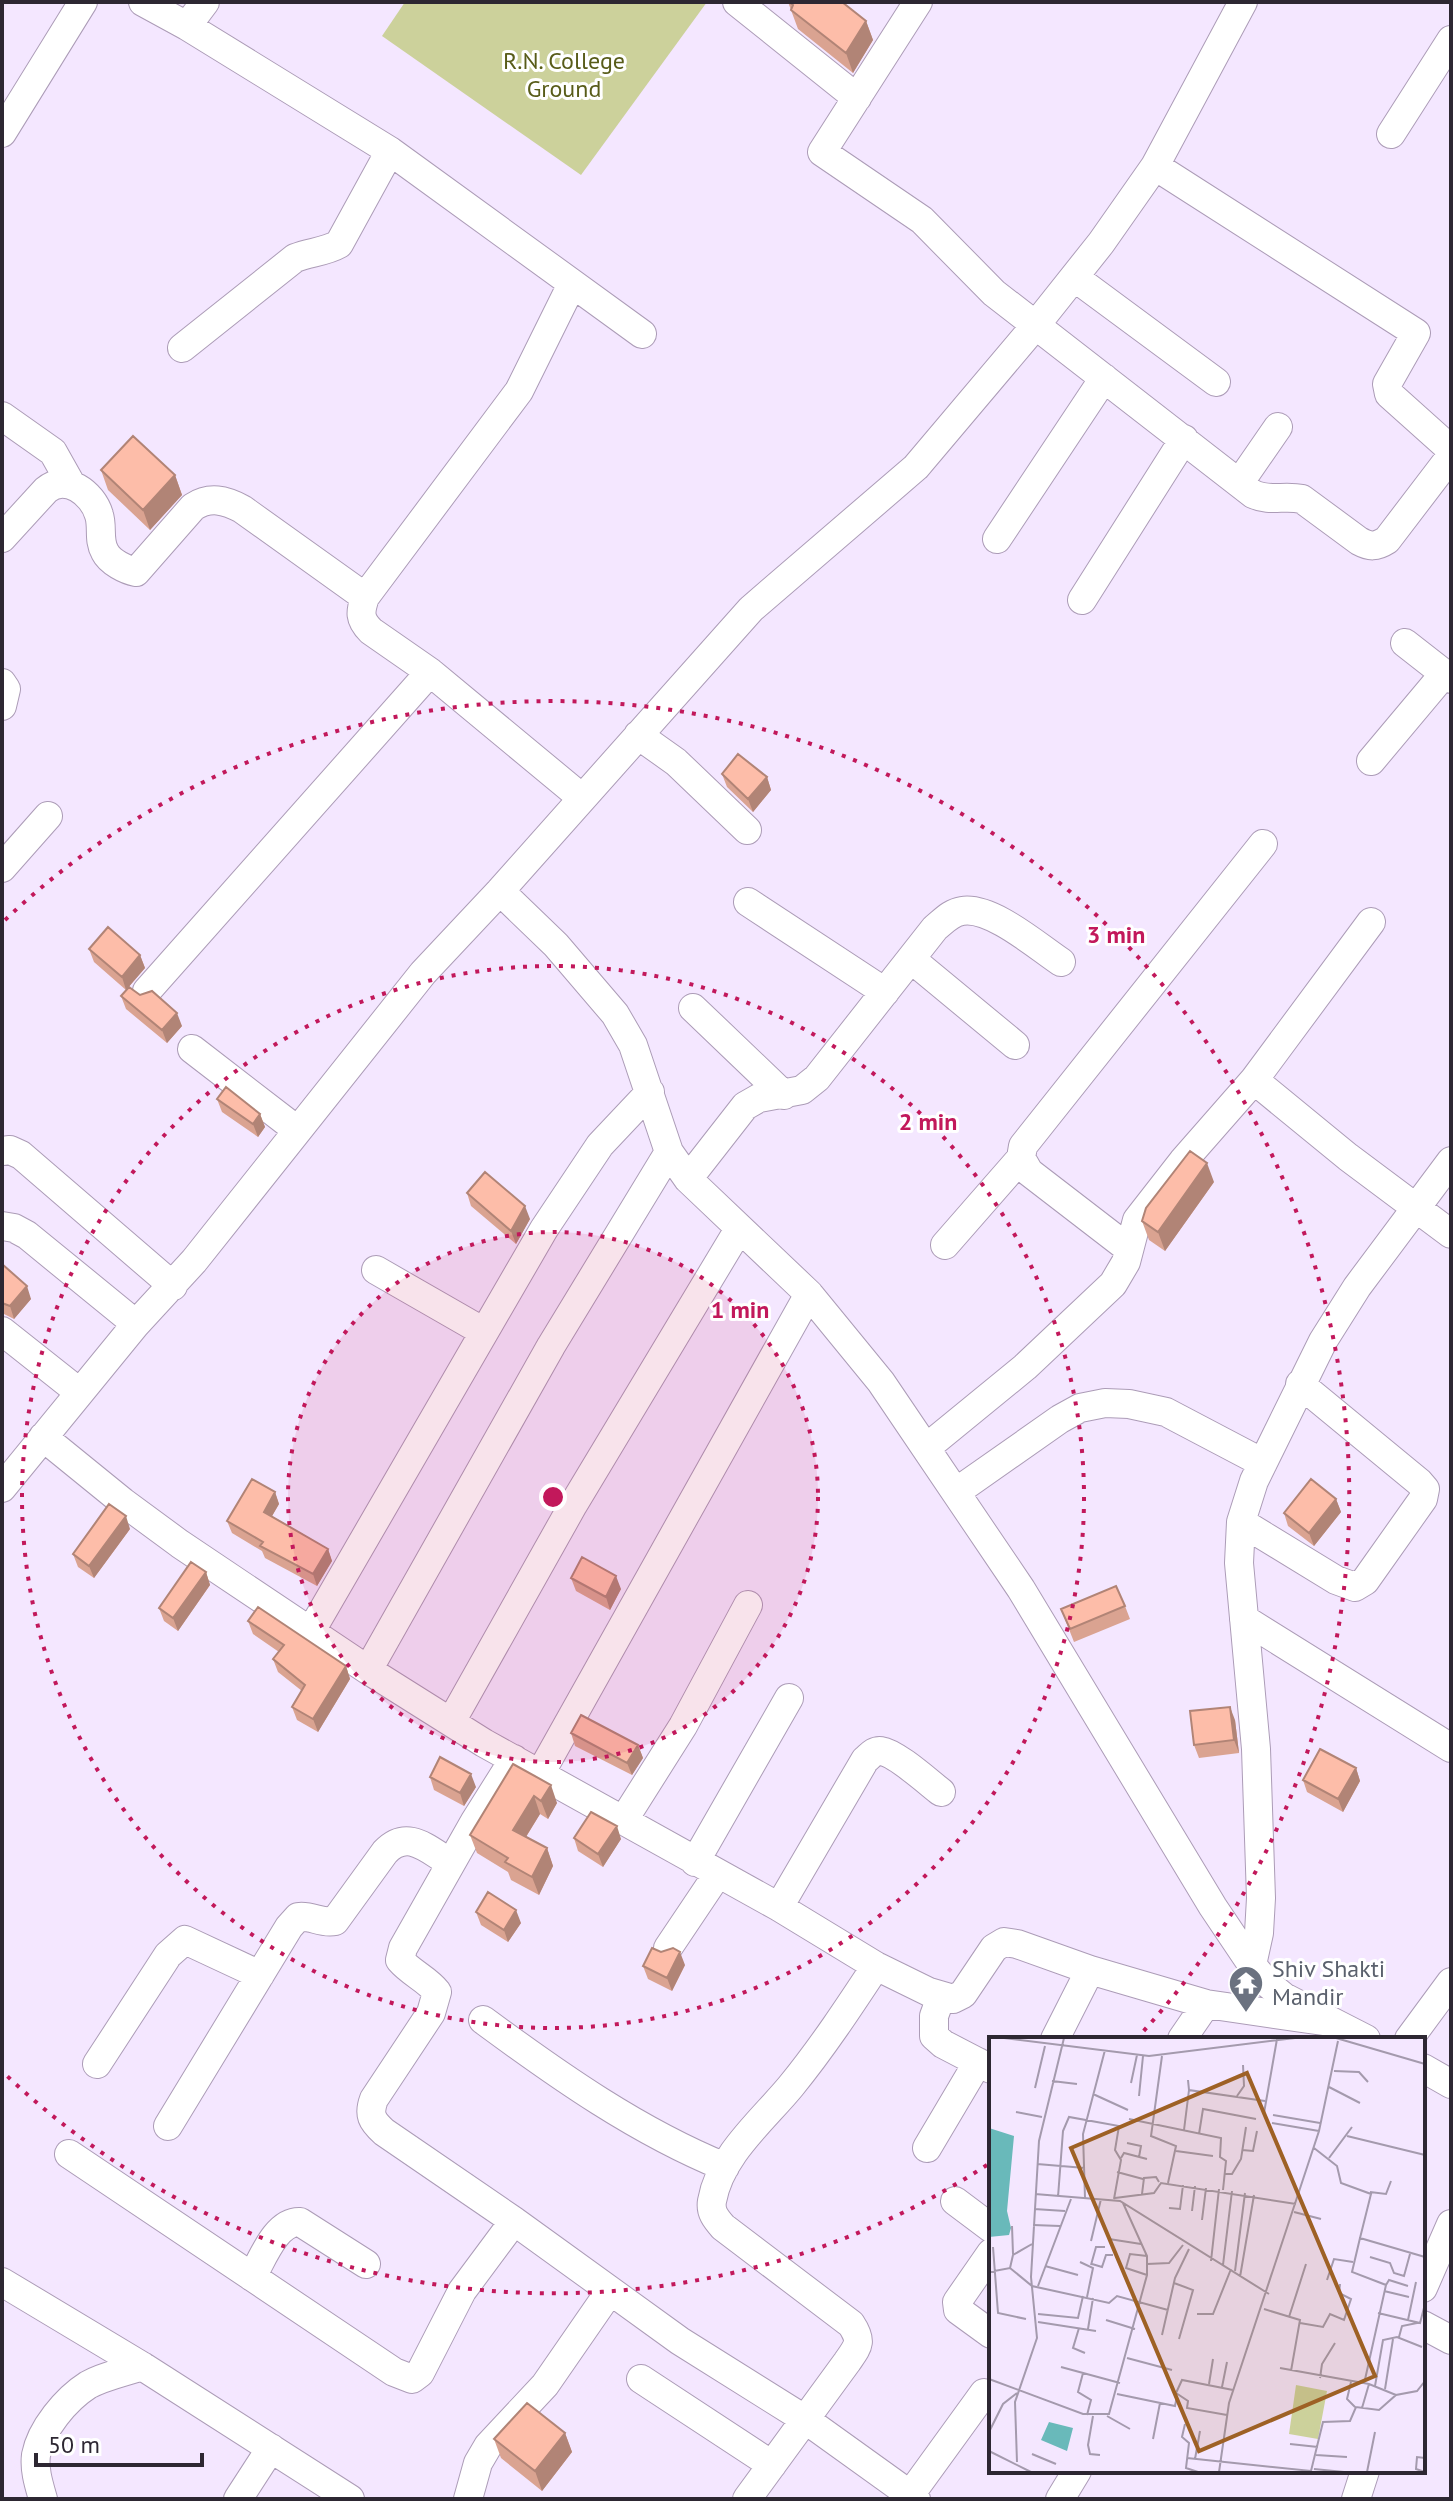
<svg xmlns="http://www.w3.org/2000/svg" width="1453" height="2501" font-family="'PT Sans',sans-serif">
<style>
.green{fill:#ccd19b}
.lines{fill:none;stroke-linecap:round;stroke-linejoin:round}
.minor-casing{stroke:#ac9cb7;stroke-width:30}
.minor{stroke:#fff;stroke-width:28}
.wall{fill:#daa391}
.shaded-wall{fill:#b18476}
.building{fill:#fdbda9;stroke:#b18476;stroke-width:2}
.ring{fill:none;stroke:#c2185b;stroke-width:4;stroke-dasharray:4 8}
.labels{text-anchor:middle;stroke-width:6;stroke-linejoin:round;paint-order:stroke}
.park-label{font-size:24px;fill:#585c19;stroke:#fff}
.worship-label{font-size:24px;fill:#5b616d;stroke:#fff;text-anchor:start}
.inset-road{fill:none;stroke:#a49aad;stroke-width:2}
.view{fill:#9e6125;fill-opacity:0.15;stroke:#9e6125;stroke-width:4}
.inset-edge{fill:none;stroke:#2d2732;stroke-width:4}
.centre{fill:#c2185b;stroke:#fff;stroke-width:4}
.ring-label{font-size:24px;text-anchor:middle;font-weight:bold;fill:#c2185b;stroke:#fff;stroke-width:6;stroke-linejoin:round;paint-order:stroke}
</style>
<rect width="100%" height="100%" fill="#f4e7ff"/>
<!-- green -->
<path class="green" d="M405 2H707L581 175 382 36Z"/>
<g class="lines">
<!-- minor casing -->
<g class="minor-casing">
<path id="minor" d="M143 2 187 26 390 151 642 334
M737 2 857 98
M918 2 822 152 922 220 994 293 1253 494C1270 502 1284 495 1302 499L1359 541C1370 547 1376 547 1387 540L1448 460 1450 453 1446 445 1389 394 1387 384 1416 333 1155 166
M187 26 205 2
M2 133 83 2
M1391 134 1451 40
M1074 277 1216 382
M572 284 519 391 365 597C360 612 359 619 371 631L430 672 582 798
M182 348 295 258C310 252 325 252 339 244L390 151
M2 416 53 452 71 484
M1240 482 1278 427
M2 538 46 490C65 473 93 493 99 515 103 527 98 540 105 552 110 562 126 570 136 572L193 507C210 496 225 500 242 509L365 597
M997 539 1104 378
M1082 600 1184 439
M1405 643 1451 679
M2 683 6 689 2 706
M638 735 676 762 747 830
M1371 761 1444 674
M2 868 48 816
M500 891 556 945 615 1014 633 1045 669 1152 688 1179 809 1294 881 1382 1021 1589 1213 1907 1252 1965 1267 1983 1284 1997 1366 2039
M748 902 885 992
M911 959 1015 1045
M147 991 430 672
M693 1008 784 1095
M192 1049 297 1130
M1254 1080 1348 1157 1451 1234
M2 1151 10 1150 21 1155 173 1286
M688 1179 745 1106 759 1098 802 1090 817 1078 935 928C944 921 950 913 962 911 991 906 1037 946 1061 962
M2 1226 14 1228 27 1235 136 1324
M945 1245 1021 1158
M1129 1249 1029 1172 1021 1158 1023 1146 1263 844
M376 1270 484 1332
M2 1331 79 1392
M43 1437 123 1502 180 1544 368 1670 484 1743 779 1907 876 1966 929 1992 953 1999 963 1994 994 1948 1004 1942 1017 1944 1090 1970 1206 2004 1330 2022
M926 1448 1025 1367 1113 1284 1126 1262 1137 1220 1183 1161 1254 1080 1371 922
M2 1488 136 1324 194 1261 423 973 500 891 751 609 916 467 1035 326 1101 243 1155 166 1243 2
M956 1492 1060 1419 1080 1408 1105 1403 1129 1404 1166 1412 1263 1463
M1241 1522 1336 1580 1355 1587 1365 1581 1423 1499 1425 1489 1419 1482 1300 1384
M1244 1619 1451 1748
M311 1631 544 1229 600 1145 650 1092
M368 1670 551 1346 669 1152
M451 1722 573 1505 739 1229
M514 1759 475 1821 403 1948 400 1960C411 1973 427 1979 437 1992L431 2013 374 2099C368 2115 372 2121 384 2132L514 2221 680 2341 806 2420 916 2499
M540 1774 809 1294
M623 1821 683 1726 748 1605
M695 1862 789 1698
M779 1907 865 1760C870 1756 874 1750 881 1751 896 1753 928 1782 941 1792
M668 1948 717 1875
M1252 1965 1259 1933 1261 1898 1256 1749 1239 1563 1241 1522 1254 1481 1323 1341 1357 1287 1451 1161
M941 1997 934 2016V2036L943 2044 991 2069
M483 2020C559 2076 637 2131 725 2167
M1055 2039 1090 1970
M1182 2039 1206 2004
M1409 2039 1451 1982
M97 2064 168 1955 185 1940 260 1975
M1423 2068 1451 2084
M168 2126 289 1927 298 1917C312 1915 321 1924 335 1921L385 1852C408 1828 428 1850 451 1863
M927 2148 978 2062
M69 2154 394 2372 412 2379 420 2373 462 2291 514 2221
M955 2201 991 2228
M991 2253 957 2302 958 2310 991 2334
M252 2277C263 2258 276 2221 300 2222L366 2264
M2 2282 142 2366 350 2499
M1423 2288 1451 2224
M1423 2325 1451 2340
M641 2379 772 2465
M910 2495 984 2393
M43 2499C39 2485 34 2470 36 2455 41 2429 66 2399 88 2385 104 2376 125 2372 142 2366
M238 2499 271 2448
M468 2499 478 2463 488 2446 545 2385 610 2291
M747 2499 847 2362C858 2346 863 2342 851 2324L723 2227C716 2219 710 2212 712 2201 720 2155 763 2120 791 2086 822 2048 849 2007 876 1966
M1060 2499 1077 2471
M1356 2499 1365 2471"/>
</g>
<!-- minor -->
<use href="#minor" class="minor"/>
</g>
<!-- wall -->
<path class="wall" d="M788 2 866 21 873 40 853 73 798 29Z
M101 470 175 475 182 495 150 530 108 490Z
M722 774 767 777 771 790 753 812 727 787Z
M89 949 140 955 145 968 126 990 94 962Z
M121 996 182 1026 167 1043 126 1009Z
M217 1099 260 1114 265 1127 258 1137 222 1112Z
M1214 1182 1165 1251 1149 1240 1142 1221Z
M467 1193 530 1219 516 1244 471 1206Z
M2 1264 31 1299 14 1319 4 1314 2 1315Z
M275 1492 279 1504 272 1516 328 1549 332 1561 317 1586 265 1558 262 1551 232 1533 227 1521Z
M1336 1499 1341 1512 1314 1546 1288 1526 1284 1513Z
M130 1529 94 1578 78 1567 73 1554Z
M206 1572 210 1585 178 1631 164 1621 159 1608Z
M571 1578 621 1589 610 1610 576 1591Z
M1125 1606 1130 1619 1074 1642 1061 1609Z
M248 1621 346 1666 350 1679 318 1732 297 1720 292 1707 302 1691 278 1672 273 1659 279 1652 253 1634Z
M1235 1720 1239 1753 1199 1758 1194 1745Z
M571 1733 638 1745 643 1758 632 1775 575 1746Z
M513 1764 557 1803 548 1819 540 1814 526 1837 547 1848 553 1866 539 1895 511 1880 508 1872 477 1853 470 1835Z
M1356 1768 1360 1781 1343 1812 1307 1792 1303 1780Z
M430 1777 476 1787 464 1806 434 1790Z
M574 1838 621 1839 603 1867 578 1851Z
M476 1912 521 1923 508 1942 481 1925Z
M685 1965 672 1991 648 1979 643 1966Z
M565 2433 572 2452 542 2491 501 2458 494 2439Z"/>
<!-- shaded-wall -->
<path class="shaded-wall" d="M866 21 873 40 853 73 846 53Z
M175 475 182 495 150 530 143 510Z
M767 777 771 790 753 812 748 799Z
M140 955 145 968 126 990 122 977Z
M177 1013 182 1026 167 1043 162 1030Z
M260 1114 265 1127 258 1137 253 1124Z
M1207 1163 1214 1182 1165 1251 1158 1232Z
M525 1206 530 1219 516 1244 511 1231Z
M27 1286 31 1299 14 1319 10 1306Z
M275 1492 279 1504 268 1523 264 1512Z
M1336 1499 1341 1512 1314 1546 1309 1533Z
M126 1516 130 1529 94 1578 89 1566Z
M328 1549 332 1561 317 1586 313 1574Z
M206 1572 210 1585 178 1631 173 1618Z
M616 1576 621 1589 610 1610 606 1597Z
M346 1666 350 1679 318 1732 313 1719Z
M1230 1707 1235 1720 1239 1753 1234 1740Z
M638 1745 643 1758 632 1775 627 1763Z
M1356 1768 1360 1781 1343 1812 1338 1799Z
M471 1774 476 1787 464 1806 460 1793Z
M551 1785 557 1803 548 1819 541 1801Z
M534 1796 540 1814 519 1848 513 1830Z
M617 1826 621 1839 603 1867 598 1854Z
M547 1848 553 1866 539 1895 532 1877Z
M516 1910 521 1923 508 1942 504 1930Z
M680 1952 685 1965 672 1991 667 1978Z
M565 2433 572 2452 542 2491 535 2471Z"/>
<!-- building -->
<path class="building" d="M789 2H842L866 21 846 53 791 10 793 5Z
M133 436 175 475 143 510 101 470Z
M738 754 767 777 748 799 722 774Z
M108 927 140 955 122 977 89 949Z
M129 987 140 995 152 991 177 1013 162 1030 121 996Z
M226 1087 260 1114 253 1124 217 1099Z
M1190 1151 1207 1163 1158 1232 1142 1221 1146 1208Z
M485 1172 525 1206 511 1231 467 1193Z
M2 1264 27 1286 10 1306 2 1303Z
M252 1479 275 1492 264 1512 328 1549 313 1574 260 1546 263 1542 227 1521Z
M1311 1479 1336 1499 1309 1533 1284 1513Z
M109 1504 126 1516 89 1566 73 1554Z
M582 1557 616 1576 606 1597 571 1578Z
M191 1562 206 1572 173 1618 159 1608Z
M1116 1586 1125 1606 1070 1629 1061 1609Z
M258 1607 346 1666 313 1719 292 1707 305 1685 273 1659 284 1645 248 1621Z
M1230 1707 1234 1740 1194 1745 1190 1711Z
M581 1715 638 1745 627 1763 571 1733Z
M1320 1749 1356 1768 1338 1799 1303 1780Z
M440 1757 471 1774 460 1793 430 1777Z
M513 1764 551 1785 541 1801 534 1796 513 1830 547 1848 532 1877 505 1862 508 1858 470 1835Z
M591 1812 617 1826 598 1854 574 1838Z
M488 1892 516 1910 504 1930 476 1912Z
M652 1948 661 1952 673 1948 680 1952 667 1978 643 1966Z
M527 2403 565 2433 535 2471 494 2439Z"/>
<!-- distance rings -->
<circle cx="553" cy="1497" r="265" fill="#c2185b" fill-opacity=".12"/>
<g class="ring">
<circle cx="553" cy="1497" r="265"/>
<circle cx="553" cy="1497" r="531"/>
<path d="M987 2165A796 796 0 0 1 5 2074M5 920A796 796 0 0 1 1140 2035"/>
</g>
<!-- icons -->
<defs>
<g id="temple-pin" transform="scale(1.8)"><path d="M0 17L-7.5 6A9.5 9.5 0 1 1 7.5 6Z" fill="#6b7280" stroke="#fff"/><path d="M0-6L5-2H3V0L6.5 2.5H4V6H1.5V3h-3V6H-4V2.5H-6.5L-3 0V-2H-5Z" fill="#fff"/></g>
</defs>
<g fill-rule="evenodd">
<use href="#temple-pin" x="1246" y="1983"/>
</g>
<g class="labels">
<!-- park labels -->
<g class="park-label">
<text x="564" y="69">R.N. College<tspan x="564" dy="28">Ground</tspan></text>
</g>
<!-- worship labels -->
<g class="worship-label">
<text x="1272" y="1977">Shiv Shakti<tspan x="1272" dy="28">Mandir</tspan></text>
</g>
</g>
<!-- overview -->
<g transform="translate(989 2037)">
<rect width="436" height="436" fill="#f4e7ff"/>
<path d="M307 348 338 354 329 402 300 397Z" fill="#ccd19b"/>
<path d="M0 91 25 99 18 174 22 191 20 198 0 200ZM60 385 84 391 78 414 52 403Z" fill="#69b9ba"/>
<path class="inset-road" d="M15 1 160 19 306 1M347 1 436 27M173 19 162 99 187 109 179 146M345 34 370 35 379 45M199 43 200 53 276 64M63 44 88 47M142 46 148 18M340 50 371 66M46 51 56 9M104 57 139 73M150 59 154 19M248 59 255 49 254 28M27 75 53 80M275 76 288 2M284 78 331 86M140 82 232 101 231 120 237 124 234 153M283 86 330 94M195 93 200 53M210 97 214 72 267 82M358 99 436 118M138 106 152 109 150 120M325 111 348 129 352 146 382 157 371 201 436 220M253 113 264 114 268 94M187 114 224 119M132 121 135 116 158 122M340 121 363 90M48 127 96 131M128 135 154 142M236 137H243L252 122 257 90M381 155 397 157 402 144M46 157 131 164 280 257M153 157 155 141 167 140 170 145M69 160 74 94 80 80 130 89 126 113 132 123 125 162M96 161 94 97 116 13M126 161 165 156 172 146 307 167M180 171 191 172 194 148M45 172 76 174M203 174 206 149M305 175 332 182M213 183 217 151M44 188 71 189M23 189 24 217M371 201 363 235 397 248 375 347M120 202 152 207M102 204 112 162M4 210 9 276 37 282M381 220 401 226 405 236 415 239 421 217M222 224 230 152M91 225 104 231 98 260M103 227 113 230 117 218H124M158 227 180 226 194 208M102 228 107 210H116M234 228 243 154M56 229 89 238M21 231 24 218 43 207M246 234 256 156M0 235 21 231 43 249 120 266 128 259 179 273M158 238 137 231 141 217 158 219M251 240 265 158M338 243 345 222 364 225M185 246 204 253 190 302M397 248 400 243 419 249M49 249 82 162M395 254 420 260M275 272 311 283 302 334M389 276 431 286 436 267M49 277 89 281 94 259M208 277H224L242 232M300 280 317 227M117 283 146 292M419 283 427 245M49 285 107 294M311 286 334 290 341 277 355 283 362 262 350 256 351 247M90 291 84 311 96 316M99 292 104 261M173 298 186 241 200 212M410 300 413 289 428 286M138 321 183 333M72 330 131 346M291 331 380 347 407 358M94 336 89 355 102 363 98 378M331 341 333 327 346 306M0 342 94 377H120L158 238V219L134 166M362 345 358 362 366 370M220 347 224 322M386 349 394 303 408 300 433 310M233 350 238 325M396 352 404 302M128 357 186 369 188 359M373 371 380 347M238 378 198 371 199 364 187 356 193 343 244 353M104 379 99 408 101 417 111 418M118 379 141 392M196 387 193 400 200 406 197 431 209 435M0 395 14 367 28 356M164 402 171 366M301 407 329 410M0 414 42 435M43 417 67 427M327 418 358 420M198 421 322 434 334 385 361 384 367 370 390 373 407 358 428 354 436 344M436 421 428 420 427 432 436 435M206 422 211 394M28 425 26 365 48 301 42 240 50 104 75 1M325 432 355 435M230 435 240 366 330 94 349 4M378 435 386 395"/>
<path class="view" d="M258 36 386 339 210 414 82 111Z"/>
<rect width="436" height="436" class="inset-edge"/>
</g>
<circle cx="553" cy="1497" r="12" class="centre"/>
<g class="ring-label">
<text x="1116" y="943">3 min</text>
<text x="928" y="1130">2 min</text>
<text x="740" y="1318">1 min</text>
</g>
<!-- border -->
<rect width="1453" height="2501" fill="none" stroke="#2d2732" stroke-width="8"/>
<!-- scale -->
<path d="M36 2453v12h166v-12" fill="none" stroke="#2d2732" stroke-width="4"/>
<text x="48" y="2453" font-size="24" fill="#2d2732" stroke="#ffffff" stroke-width="6" paint-order="stroke">50 m</text>
</svg>
